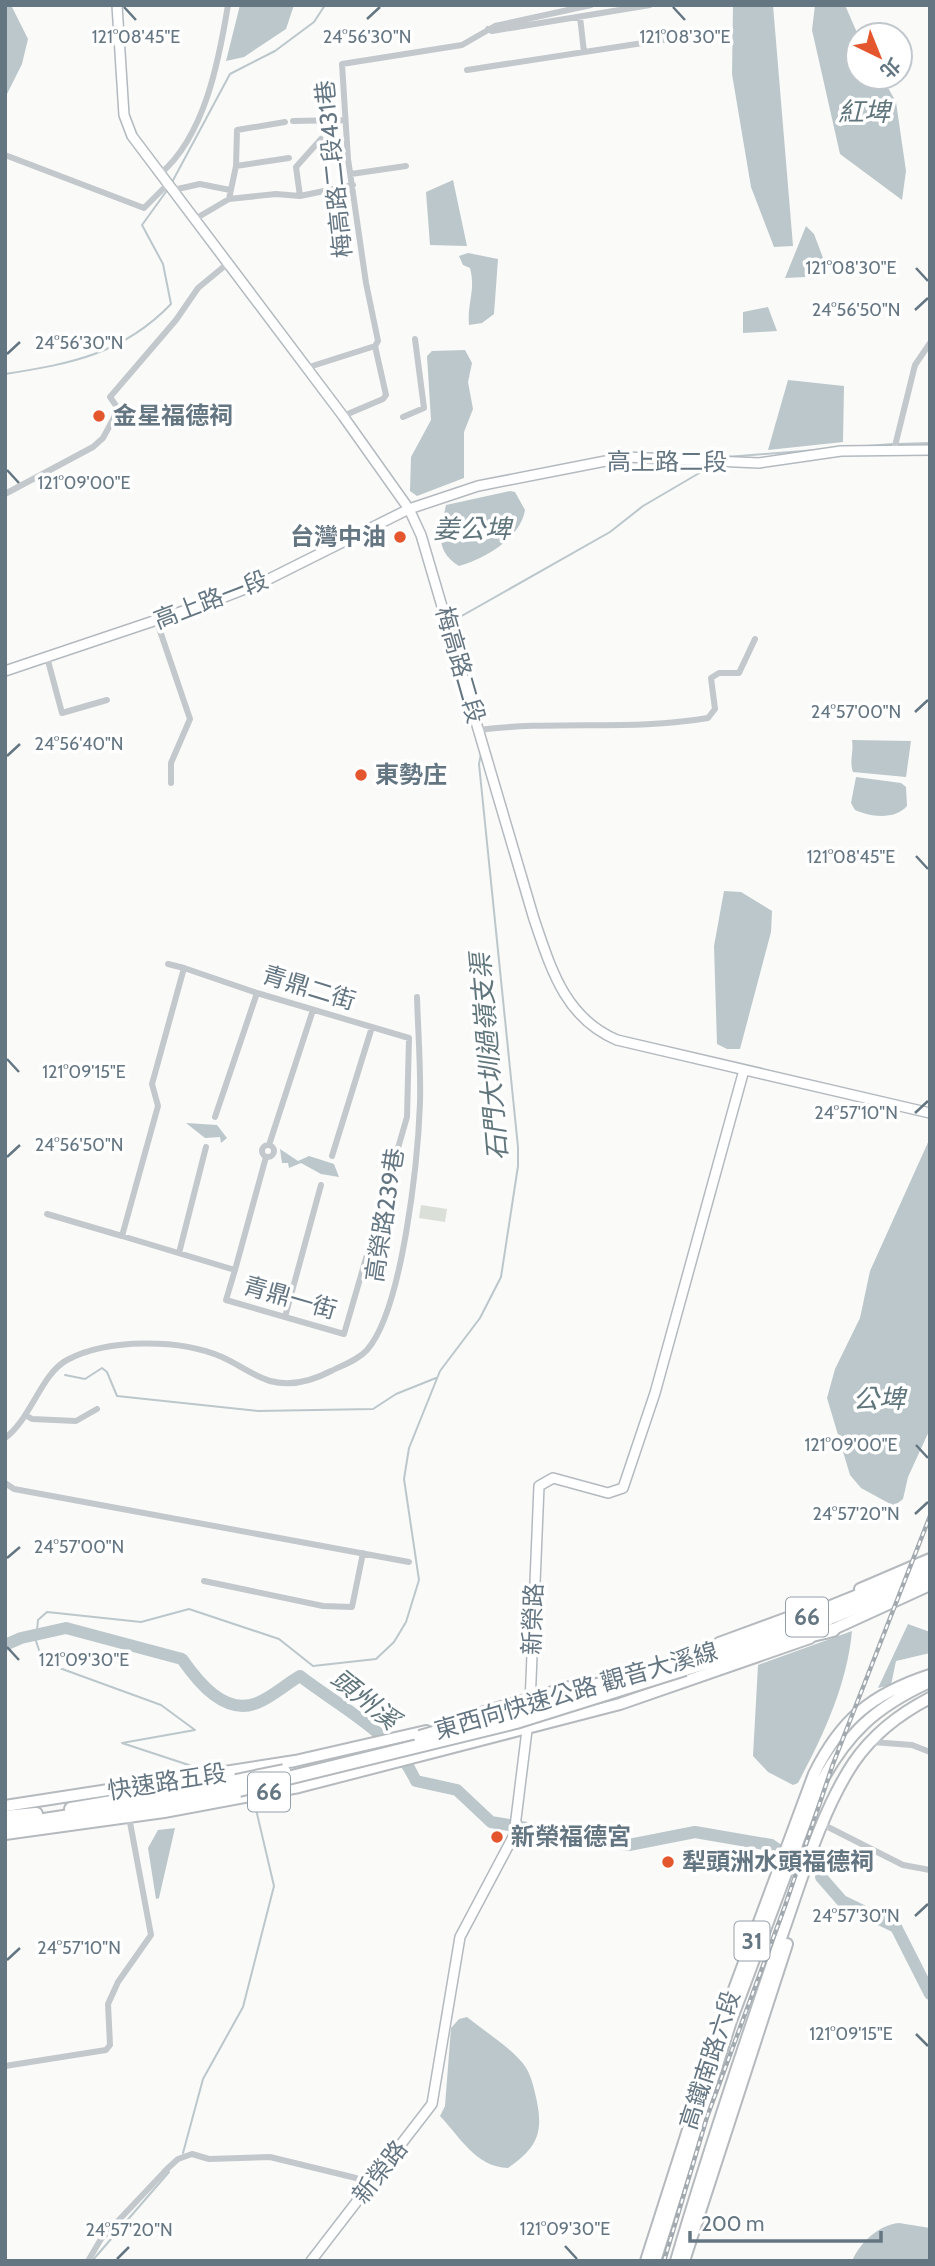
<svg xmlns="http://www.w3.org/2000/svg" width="935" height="2266" font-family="Cabin,'Noto Sans TC',sans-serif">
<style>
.green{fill:#dadfd7}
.water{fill:#bbc7cb}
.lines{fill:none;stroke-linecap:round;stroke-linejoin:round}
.stream{stroke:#bbc7cb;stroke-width:2}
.river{stroke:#bbc7cb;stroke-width:12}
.secondary-casing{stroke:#b3babf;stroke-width:12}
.primary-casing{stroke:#b5babe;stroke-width:14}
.highway-casing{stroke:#b4b9bd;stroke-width:16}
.street{stroke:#c3c8cc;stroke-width:6}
.secondary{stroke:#fff;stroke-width:9}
.primary{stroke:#fff;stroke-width:10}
.highway{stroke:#fff;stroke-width:12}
.rail-casing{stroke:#a2aab0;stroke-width:4.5}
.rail{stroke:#fff;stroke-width:2;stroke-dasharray:5;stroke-linecap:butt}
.highway-bridge-casing{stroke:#b4b9bd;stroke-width:16;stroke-linecap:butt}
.highway-bridge{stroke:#fff;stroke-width:12}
.ticks{fill:none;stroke:#657683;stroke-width:2.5}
.poi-dot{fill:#e4572e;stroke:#fff;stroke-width:2.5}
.labels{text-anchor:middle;stroke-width:7;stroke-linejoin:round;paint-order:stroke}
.shield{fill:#fff;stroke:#939fa8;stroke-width:2}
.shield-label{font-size:23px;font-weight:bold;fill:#657683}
.street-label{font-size:24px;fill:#657683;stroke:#fff}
.poi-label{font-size:24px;font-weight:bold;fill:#657683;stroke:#fff;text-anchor:start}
.water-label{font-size:26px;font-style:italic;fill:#60757c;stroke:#fff}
.ticks-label{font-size:18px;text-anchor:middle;fill:#657683;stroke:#fff;stroke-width:7;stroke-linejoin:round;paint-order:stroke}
</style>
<rect width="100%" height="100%" fill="#fafaf8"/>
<!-- green -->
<path class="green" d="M421 1205 447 1209 445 1222 419 1218Z"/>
<!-- water -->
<path class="water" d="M5 5 12 7 28 39 22 64 5 98Z
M240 5H294L286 29 244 57 226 61Z
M733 5H773L793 246 774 247 751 187 732 74Z
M815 5H845L858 35V77H882L896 102 906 171 902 200 840 154 812 30Z
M453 180 467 246 430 245 426 192Z
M806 226 814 234 825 263 805 277 785 278Z
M468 253 498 259 494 314 482 323 469 325C467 302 476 291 470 268L463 265 459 256Z
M768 307 777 331 743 333V312Z
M465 350 472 363 468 382 473 409 464 432V478L417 496 410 491 411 457 431 420 427 356 432 351Z
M788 380 844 386 843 442 768 450Z
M510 491 515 492 525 510C520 539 485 558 459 566 433 550 441 530 446 505Z
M852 740 911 741 906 777 853 772C849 761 854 752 852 740Z
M856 777 901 783 906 787 907 806C895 820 870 817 855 810L851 803Z
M724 891 741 892 772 911 771 932 740 1049H727L717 1044 714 946Z
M186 1123 217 1125 227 1138 221 1143 220 1137 205 1138Z
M930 1138V1429L908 1477 903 1499 894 1506 861 1488 850 1475 827 1398 835 1369 860 1318 870 1271Z
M280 1149 298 1161 309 1156 334 1164 339 1177 321 1174 301 1163 289 1168 288 1163H282Z
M908 1624 930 1632V1653L896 1661 891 1685 878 1688Z
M852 1631C847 1685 823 1736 798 1783L793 1785 768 1772 753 1756 758 1665Z
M175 1828 159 1898 156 1899 148 1848 158 1830Z
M467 2017C484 2031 504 2043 519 2059 529 2069 532 2080 535 2093 544 2130 540 2146 508 2168 476 2167 460 2137 440 2116L445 2106 451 2028 459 2019Z
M899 2223 930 2228V2261H852C860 2243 878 2225 899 2223Z"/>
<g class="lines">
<!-- stream -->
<path class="stream" d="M171 184 230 74 275 51 314 22 325 5
M5 374C70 364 123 354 171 304L163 264 142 225 168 189
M898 444 930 443
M727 457 893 444
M451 622 610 532 643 506 713 465
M472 694 485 738
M65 1375 85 1379 102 1368 107 1372 117 1396 258 1411 373 1409 396 1394 436 1378
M204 1770 122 1743 195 1730 161 1705 43 1662 36 1641 38 1620 47 1612 141 1622 189 1609 279 1639 313 1666 376 1659 394 1642 406 1622 419 1580 404 1479 409 1448 440 1371 480 1318 501 1277 518 1166V1147L479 764 481 754
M183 2153 203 2079 243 2007 274 1886 254 1801
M92 2261 169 2172"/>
<!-- river -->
<path class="river" d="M5 1645 21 1638 66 1628 182 1659C198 1682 225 1716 257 1703 272 1697 286 1684 300 1676 340 1707 394 1733 416 1781L457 1790 491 1822 629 1845 695 1832 771 1845 781 1852
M821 1877 842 1901 896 1927 930 1994"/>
<!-- secondary casing -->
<g class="secondary-casing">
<path id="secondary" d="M117 5 124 115 132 136 343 416 409 509 421 535 534 919C551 969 565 1018 617 1040L930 1113
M5 671 222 598 263 582 409 509 478 486 626 457 759 463 841 451 930 450
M530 1704 539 1486 553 1478 608 1493 623 1488 655 1393 744 1070
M311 2261 432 2104 460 1937 514 1835 528 1722"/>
</g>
<!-- primary casing -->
<g class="primary-casing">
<path id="primary" d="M860 1589 930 1559
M825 1633 930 1585
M719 1643 790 1617
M481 1713 573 1686
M5 1806 295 1761 426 1731
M5 1834 164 1812 299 1787 620 1704 810 1638
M646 2261 726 2011 814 1774C841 1719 872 1694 930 1675
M655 2261 731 2021 818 1788C846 1734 875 1707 930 1682
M676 2261C708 2152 744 2045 781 1938 801 1882 821 1811 854 1762 874 1733 899 1714 930 1698
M684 2261 787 1944"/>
</g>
<!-- highway casing -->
<g class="highway-casing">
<path id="highway" d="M800 1638 833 1630
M682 1660 754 1638 930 1567
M685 1669 759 1647 930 1577
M71 1809 236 1781
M5 1817 36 1814
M5 1826 239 1790"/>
</g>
<!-- street -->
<path class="street" d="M580 17 584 52
M488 29 492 31 650 5
M467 70 708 33
M293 121 345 120
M5 155 144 208 168 184
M236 166 289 158
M160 174C205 136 219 60 228 5
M351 174 406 166
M173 190 200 184 230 190
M300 196 296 167 321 139
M229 199 236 166 237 130 285 122
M195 219 229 199 276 194 300 196 353 185
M306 368 375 346 378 341 366 283 348 159 342 64 462 45 495 26 591 5
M343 416 383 399 386 395 375 346
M403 417 424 408 415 339
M894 450 915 365 930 343
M5 494 93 447 103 438 117 412V407L110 397 176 320 198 288 227 264
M157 622 190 719 171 763V783
M47 657 62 713 107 700
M479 730C555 720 632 731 708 718L715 709 711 678 719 673H739L755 639
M168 964 184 968
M184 968 257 993 409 1038 407 1117 344 1334 226 1300 235 1270 122 1236 158 1106 152 1084Z
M215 1117 257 993
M262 1151a6 6 0 1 1 12 0a6 6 0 1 1-12 0Z
M269 1145 313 1010
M332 1156 372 1027
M47 1214 122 1236
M179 1253 206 1147
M235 1270 266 1157
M285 1317 321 1185
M27 1416 32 1419 76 1421 97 1409
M5 1438C31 1419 41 1374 67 1360 108 1338 181 1339 222 1357 238 1364 253 1376 270 1381 292 1387 312 1381 331 1371 343 1365 358 1360 367 1350 403 1309 418 1158 420 1103 421 1068 418 1032 417 997
M5 1483 14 1489 409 1562
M204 1581 323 1606 352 1607 363 1553
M872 1742 912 1745 930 1752
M824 1825 903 1865 930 1870
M5 2066 106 2050 110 2045 108 2004 118 1982 151 1935 129 1817
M88 2261 101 2239 167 2169 178 2159 192 2154 209 2159 270 2157 356 2178 369 2186"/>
<!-- secondary -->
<use href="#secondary" class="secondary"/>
<!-- primary -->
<use href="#primary" class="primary"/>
<!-- highway -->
<use href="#highway" class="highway"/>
<!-- rail casing -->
<g class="rail-casing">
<path id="rail" d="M664 2261 707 2117 785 1906 833 1764 930 1516"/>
</g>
<!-- rail -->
<use href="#rail" class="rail"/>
<!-- highway-bridge casing -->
<g class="highway-bridge-casing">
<path id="highway-bridge" d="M420 1737 682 1660
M236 1781 284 1771
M239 1790 516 1722 685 1669"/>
</g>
<!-- highway-bridge -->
<use href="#highway-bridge" class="highway-bridge"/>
</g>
<!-- ticks -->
<path class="ticks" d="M124 7 136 20M673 7 685 20M367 19 380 7M916 268 928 281M915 310 928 298M7 354 20 342M7 470 19 483M915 712 928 700M7 756 20 744M916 856 928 869M7 1059 19 1072M915 1113 928 1101M7 1157 20 1145M916 1445 928 1458M915 1514 928 1502M7 1558 20 1547M7 1647 19 1660M915 1916 928 1904M7 1960 20 1948M916 2034 928 2046M565 2246 577 2259M117 2259 129 2247"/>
<!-- markers -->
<g class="poi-dot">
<circle cx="99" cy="416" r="7"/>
<circle cx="400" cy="537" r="7"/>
<circle cx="361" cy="775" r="7"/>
<circle cx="497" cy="1837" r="7"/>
<circle cx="668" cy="1862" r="7"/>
</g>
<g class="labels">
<!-- shield labels -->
<g class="shield">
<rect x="786" y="1597.5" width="42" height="39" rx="5"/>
<rect x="248" y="1772.5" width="42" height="39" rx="5"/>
<rect x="734.5" y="1921.5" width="35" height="39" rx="5"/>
</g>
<g class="shield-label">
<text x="807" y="1625">66</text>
<text x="269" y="1800">66</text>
<text x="752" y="1949">31</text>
</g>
<!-- street labels -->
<g class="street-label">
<text transform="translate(334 169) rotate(-96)" y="8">梅高路二段431巷</text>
<text x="667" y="470">高上路二段</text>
<text transform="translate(211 600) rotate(-21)" y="8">高上路一段</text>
<text transform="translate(460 665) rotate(74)" y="8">梅高路二段</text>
<text transform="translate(309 988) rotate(17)" y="8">青鼎二街</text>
<text transform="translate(385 1215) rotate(-81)" y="8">高榮路239巷</text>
<text transform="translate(290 1298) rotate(16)" y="8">青鼎一街</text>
<text transform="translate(533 1619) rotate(-88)" y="8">新榮路</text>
<text transform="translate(576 1691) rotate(-16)" y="8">東西向快速公路 觀音大溪線</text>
<text transform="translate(167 1782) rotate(-9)" y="8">快速路五段</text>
<text transform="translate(710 2060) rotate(-72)" y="8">高鐵南路六段</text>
<text transform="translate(380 2172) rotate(-52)" y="8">新榮路</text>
</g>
<!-- poi labels -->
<g class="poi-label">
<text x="113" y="424">金星福德祠</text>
<text x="386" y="545" text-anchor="end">台灣中油</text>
<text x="375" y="783">東勢庄</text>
<text x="511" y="1845">新榮福德宮</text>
<text x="682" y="1870">犁頭洲水頭福德祠</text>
</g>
<!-- water labels -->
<g class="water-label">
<text x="864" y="121">紅埤</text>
<text x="472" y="538">姜公埤</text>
<text transform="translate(489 1057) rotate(-95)" y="9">石門大圳過嶺支渠</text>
<text x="879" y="1408">公埤</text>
<text transform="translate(365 1699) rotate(39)" y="9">頭州溪</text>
</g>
</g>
<g class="ticks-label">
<text x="367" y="43">24°56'30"N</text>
<text x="136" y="43">121°08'45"E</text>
<text x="685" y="43">121°08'30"E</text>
<text x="851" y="274">121°08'30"E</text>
<text x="856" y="316">24°56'50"N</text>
<text x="79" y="349">24°56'30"N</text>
<text x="84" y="489">121°09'00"E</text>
<text x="856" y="718">24°57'00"N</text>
<text x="79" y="750">24°56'40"N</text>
<text x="851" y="863">121°08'45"E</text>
<text x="84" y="1078">121°09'15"E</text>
<text x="856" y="1119">24°57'10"N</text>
<text x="79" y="1151">24°56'50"N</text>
<text x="851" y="1451">121°09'00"E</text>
<text x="856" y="1520">24°57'20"N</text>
<text x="79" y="1553">24°57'00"N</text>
<text x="84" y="1666">121°09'30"E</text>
<text x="856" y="1922">24°57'30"N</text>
<text x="79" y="1954">24°57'10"N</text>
<text x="851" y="2040">121°09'15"E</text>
<text x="565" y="2235">121°09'30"E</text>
<text x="129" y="2236">24°57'20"N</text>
</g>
<!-- border -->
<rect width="935" height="2266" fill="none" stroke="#657683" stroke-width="14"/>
<!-- north arrow -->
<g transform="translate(879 56) rotate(137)"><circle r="33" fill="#ffffff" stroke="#c1c8cd" stroke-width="2"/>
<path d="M0-5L12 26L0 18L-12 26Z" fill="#e4572e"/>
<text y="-10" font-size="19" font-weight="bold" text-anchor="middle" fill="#657683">北</text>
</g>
<!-- scale -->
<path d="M690 2231v10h191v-10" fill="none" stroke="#657683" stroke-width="3.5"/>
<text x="701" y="2231" font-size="21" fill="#657683" stroke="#ffffff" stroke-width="5" paint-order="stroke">200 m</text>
</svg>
